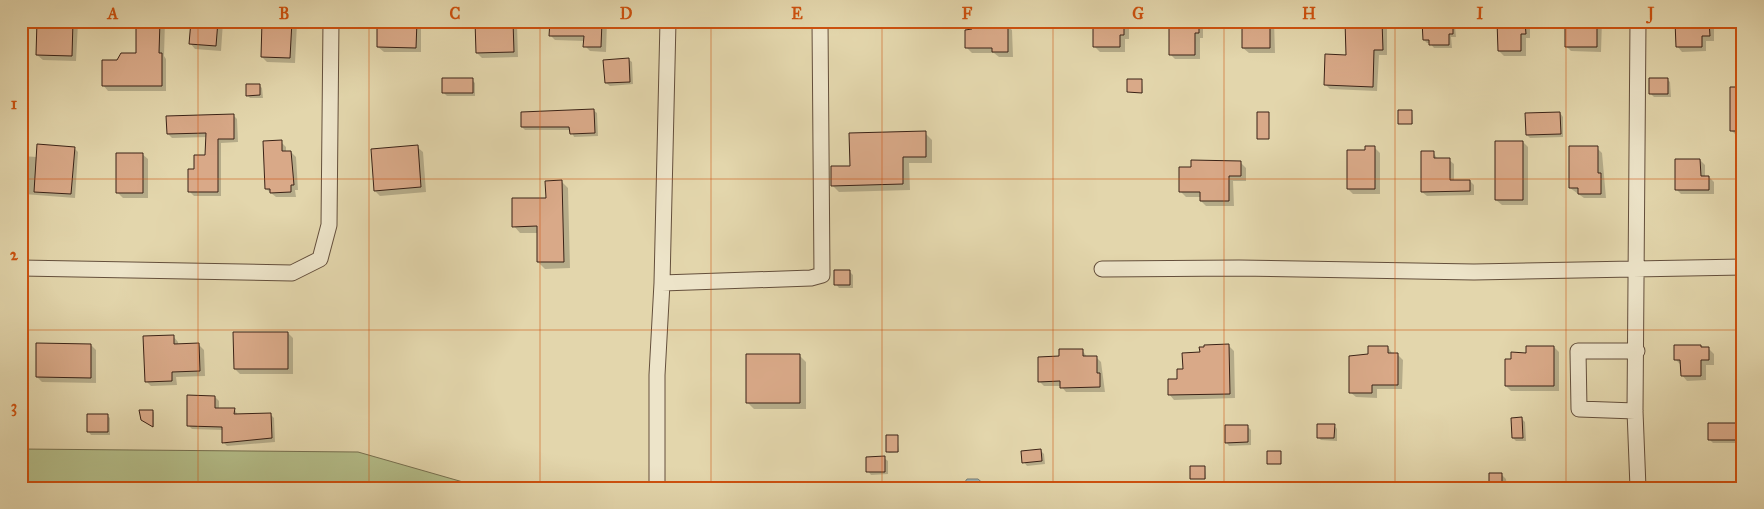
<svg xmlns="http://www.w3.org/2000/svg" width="1764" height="509" font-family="'IM FELL Great Primer',serif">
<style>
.green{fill:#b4bd89;stroke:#777050}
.water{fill:#9cb6b6;stroke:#757b76}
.shadow{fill:#0003}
.building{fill:#d9a988;stroke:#3a2216}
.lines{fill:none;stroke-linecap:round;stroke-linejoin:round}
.minor-casing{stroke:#644f3c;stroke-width:17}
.minor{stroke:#ede4c9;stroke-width:15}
.grid{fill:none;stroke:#ce510e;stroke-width:1;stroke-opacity:0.55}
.neatline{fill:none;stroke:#ce510e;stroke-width:2}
.grid-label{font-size:16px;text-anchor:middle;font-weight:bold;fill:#ce510e}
</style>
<rect width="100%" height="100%" fill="#e3d6ac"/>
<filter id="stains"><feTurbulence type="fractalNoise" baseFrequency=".004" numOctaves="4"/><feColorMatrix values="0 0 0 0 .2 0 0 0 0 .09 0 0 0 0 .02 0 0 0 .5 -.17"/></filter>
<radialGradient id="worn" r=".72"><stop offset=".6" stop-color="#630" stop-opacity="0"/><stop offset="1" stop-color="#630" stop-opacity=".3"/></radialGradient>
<!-- green -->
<path class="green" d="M21 449 358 452 484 488H21Z"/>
<!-- water -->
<path class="water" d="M967 479H978L986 486H962Z"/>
<!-- shadow -->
<path class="shadow" d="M38 21H75L78 23 76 61 43 60 37 55Z
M138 21H165L164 56 166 59V91H108L103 85 137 54Z
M192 21 223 22 221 51 195 49 190 43Z
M263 21 297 23 295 63 267 62 262 57Z
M379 21H418L421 25V52H384L378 47Z
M476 21H515L517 24 518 57 482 58 477 53Z
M551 21H607L606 52 590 51 585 46V41L555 40 550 35Z
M988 21H1001L1012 30 1013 57H999L994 53H972L967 48 988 25Z
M1094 21H1124L1129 29V39H1125V52H1100L1095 47Z
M1170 21 1200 22 1203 28V38H1200V59H1175L1170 54Z
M1243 21H1274L1275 53H1249L1243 48Z
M1347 21 1387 23V55H1379L1377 91 1330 89 1325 84 1347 56Z
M1423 21H1451L1455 26 1456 37H1451L1452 48H1434L1430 43H1427L1424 40Z
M1498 21 1526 22 1530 28V38H1526V56H1504L1499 51Z
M1566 21H1602L1601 52 1571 51 1566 46Z
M1677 21H1714V41H1706V51L1682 52 1677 46Z
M628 59 632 62 633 84 610 86 606 83Z
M1667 79 1670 82 1671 97H1654L1651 94Z
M472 80 475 83V96H447L444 93Z
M1142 81 1143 93 1129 92Z
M259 85 262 88 263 98H250L247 95Z
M1743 88V135H1736L1731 130Z
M593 110 597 113 598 136 574 137 571 130H525L522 127Z
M1412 111 1413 124H1400L1399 123Z
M1268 113 1269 139H1259L1258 138Z
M1560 113 1563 117V137L1530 138 1527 135Z
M233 115 237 119 238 142 221 143V196H194L190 192 195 170 206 157 207 137 172 138 168 134Z
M925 133 932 140V163H909L910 190 839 192 832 185 851 167Z
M281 142 286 147V152H291L296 157 298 190H295L296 197H276L266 189Z
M1523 142 1528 147V205H1502L1496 200Z
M417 147 423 152 426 192 380 196 375 191Z
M74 148 78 152 75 198 24 194 21 241V156L37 157Z
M1375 148 1380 153V194H1353L1348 189 1366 152Z
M1597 148 1602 153 1606 198H1584L1570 188Z
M1433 152 1438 160H1449L1454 164V181H1470L1474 185V195L1427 196 1422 192Z
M142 154 148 159V198H123L118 193Z
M1700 160 1705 165V177H1709L1714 182V194H1681L1676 189Z
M1241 163 1246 168V181H1233L1234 206H1206L1201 201V197H1186L1181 192Z
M562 182 568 188 570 268 545 269 538 262V233H520L514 226 547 199Z
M850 272 853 275V288H839L836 284Z
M288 333 293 338V374H240L235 369Z
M173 336 178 342V345H199L204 350 205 376 176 377 177 385 151 386 146 381Z
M91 345 96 350V383L42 382 37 377Z
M1229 346 1234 351 1235 398 1174 400 1169 394 1184 370 1201 354Z
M1700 346 1708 348 1714 354V365H1706V380L1687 381 1682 375 1681 365 1676 360Z
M1388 347 1393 355H1398L1403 360 1402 389H1377V398L1356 397 1350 392 1369 355Z
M1554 347 1559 352V391H1511L1506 386 1512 360Z
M1082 350 1087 357H1096L1101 362 1105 392H1066L1061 386H1044L1039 381 1060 358Z
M799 355 806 362V409H754L747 402Z
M215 397 219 401V409H234L238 415 270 414 274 418 275 442 227 446 223 442V430L192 429 188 425Z
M153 411 154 413V427L144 421Z
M107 415 110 418V435H91L88 431Z
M1522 419 1525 422 1526 441H1516L1513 438Z
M1737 424 1740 428V443H1713L1710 440Z
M1334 425 1337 429V441L1321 440 1318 437Z
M1247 426 1251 430V445L1229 446 1226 442Z
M897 436 899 452 889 453 887 451Z
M1041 451 1044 454 1045 464 1027 466 1024 462Z
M884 458 888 461V474L871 475 868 471Z
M1205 467 1206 479 1192 478Z
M1501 474 1506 479 1507 488H1490Z
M1149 483H1162L1166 488H1149Z"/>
<!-- building -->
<path class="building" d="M37 21H73L72 56 36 55Z
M136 21H160L159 53H162V86H102V60H117L121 53H136Z
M191 21H218L216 46 189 44Z
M262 21H292L290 58 261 57Z
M377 21H417L416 48 377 47Z
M475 21H513L514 52 476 53Z
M550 21H602L601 47H583L584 36H549Z
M986 21 1008 23V52H992V48H965V30L972 29V24L986 23Z
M1093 21 1124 22V35H1120V47H1093Z
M1169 21 1199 22V33H1195V55H1169Z
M1242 21H1270V48H1242Z
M1345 21H1382L1383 50H1374L1373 87 1324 85 1325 54 1346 55Z
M1422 21 1453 22V34H1449V45H1429V40H1423Z
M1497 21 1525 22 1526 34H1521V51H1498Z
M1565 21H1597V47H1565Z
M1675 21H1709L1710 36H1702V47H1676Z
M629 58 630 82 605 83 603 60Z
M442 78H473V93H442Z
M1649 78H1668V94H1649Z
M1127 79H1142V93L1127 92Z
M246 84H260V95L246 96Z
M1730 87H1743V131H1730Z
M594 109 595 133 570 134 569 127H521V112Z
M1398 110H1412V124H1398Z
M1257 112H1269V139H1257Z
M1560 112 1561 134 1526 135 1525 113Z
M234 114V139H218V192H188V169H194V155H205L206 133 167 134 166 116Z
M926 131V157H903V184L831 186V166H850L849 133Z
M282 140V151H291L294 185H291V192L270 193V189H265L263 141Z
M1495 141H1523V200H1495Z
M37 144 75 147 71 194 34 192Z
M418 145 421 187 374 191 371 149Z
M1365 146H1375V189H1347V150H1365Z
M1569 146H1598V173H1601V194H1578V188H1569Z
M1421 151H1434V158H1450V180H1470V191L1421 192Z
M116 153H143V193H116Z
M1675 159H1700L1701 176H1709V190H1675Z
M1191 160 1241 161V176H1229V201H1200V192H1179V167H1191Z
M562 180 564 262H537V226L512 227V198H546L545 181Z
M834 270H850V285H834Z
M233 332H288V369H234Z
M174 335V344L199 343 200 371 172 372V381L145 382 143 336Z
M36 343 91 344V378L36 377Z
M1229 344 1230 394 1168 395V379H1177V369H1183L1182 353 1200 352 1199 347H1204V345Z
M1674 345H1701V347H1709V360H1701V376H1681L1680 360H1674Z
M1368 346H1388V353H1398V385H1372V393H1349V356L1368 354Z
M1526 346H1554V386H1505V359H1511V352L1526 353Z
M1059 349H1083V356H1097V373H1100V387L1060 388V381L1038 382V357L1059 356Z
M746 354H800V403H746Z
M187 395 215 396V408H235L234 414 271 413 272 438 222 443V427L187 426Z
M139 410H153V427L141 420Z
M87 414H108V432H87Z
M1522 417 1523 438H1512L1511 418Z
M1708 423H1738V440H1708Z
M1317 424H1335L1334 438H1317Z
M1225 425H1248V442L1225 443Z
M886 435H898V452H886Z
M1041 449 1042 461 1022 463 1021 451Z
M1267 451H1281V464H1267Z
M885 456V472H866V457Z
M1190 466H1205V479H1190Z
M1489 473H1502V488H1489Z"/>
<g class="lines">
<!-- minor casing -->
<g class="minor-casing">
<path id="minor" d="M21 268 292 273 320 259 329 225 331 21
M1102 269 1239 268 1474 272 1743 267
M662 283 811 278 822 275 820 21
M1635 411 1579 409 1578 351H1637
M657 488V375L662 283 668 21
M1638 488 1635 411 1638 21"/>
</g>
<!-- minor -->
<use href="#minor" class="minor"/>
</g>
<!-- grid -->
<path class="grid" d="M198 21V488M369 21V488M540 21V488M711 21V488M882 21V488M1053 21V488M1224 21V488M1395 21V488M1566 21V488M21 179H1743M21 330H1743"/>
<!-- margin -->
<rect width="1764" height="509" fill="none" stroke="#e3d6ac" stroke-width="55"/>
<rect x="28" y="28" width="1708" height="454" class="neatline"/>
<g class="grid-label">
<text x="113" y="19">A</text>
<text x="284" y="19">B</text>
<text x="455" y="19">C</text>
<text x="626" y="19">D</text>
<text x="797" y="19">E</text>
<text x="967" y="19">F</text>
<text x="1138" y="19">G</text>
<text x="1309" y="19">H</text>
<text x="1480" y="19">I</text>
<text x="1651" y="19">J</text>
<text x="14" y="109">1</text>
<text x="14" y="260">2</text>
<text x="14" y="412">3</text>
</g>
<rect width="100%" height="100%" filter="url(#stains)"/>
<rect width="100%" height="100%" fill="url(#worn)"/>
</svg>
